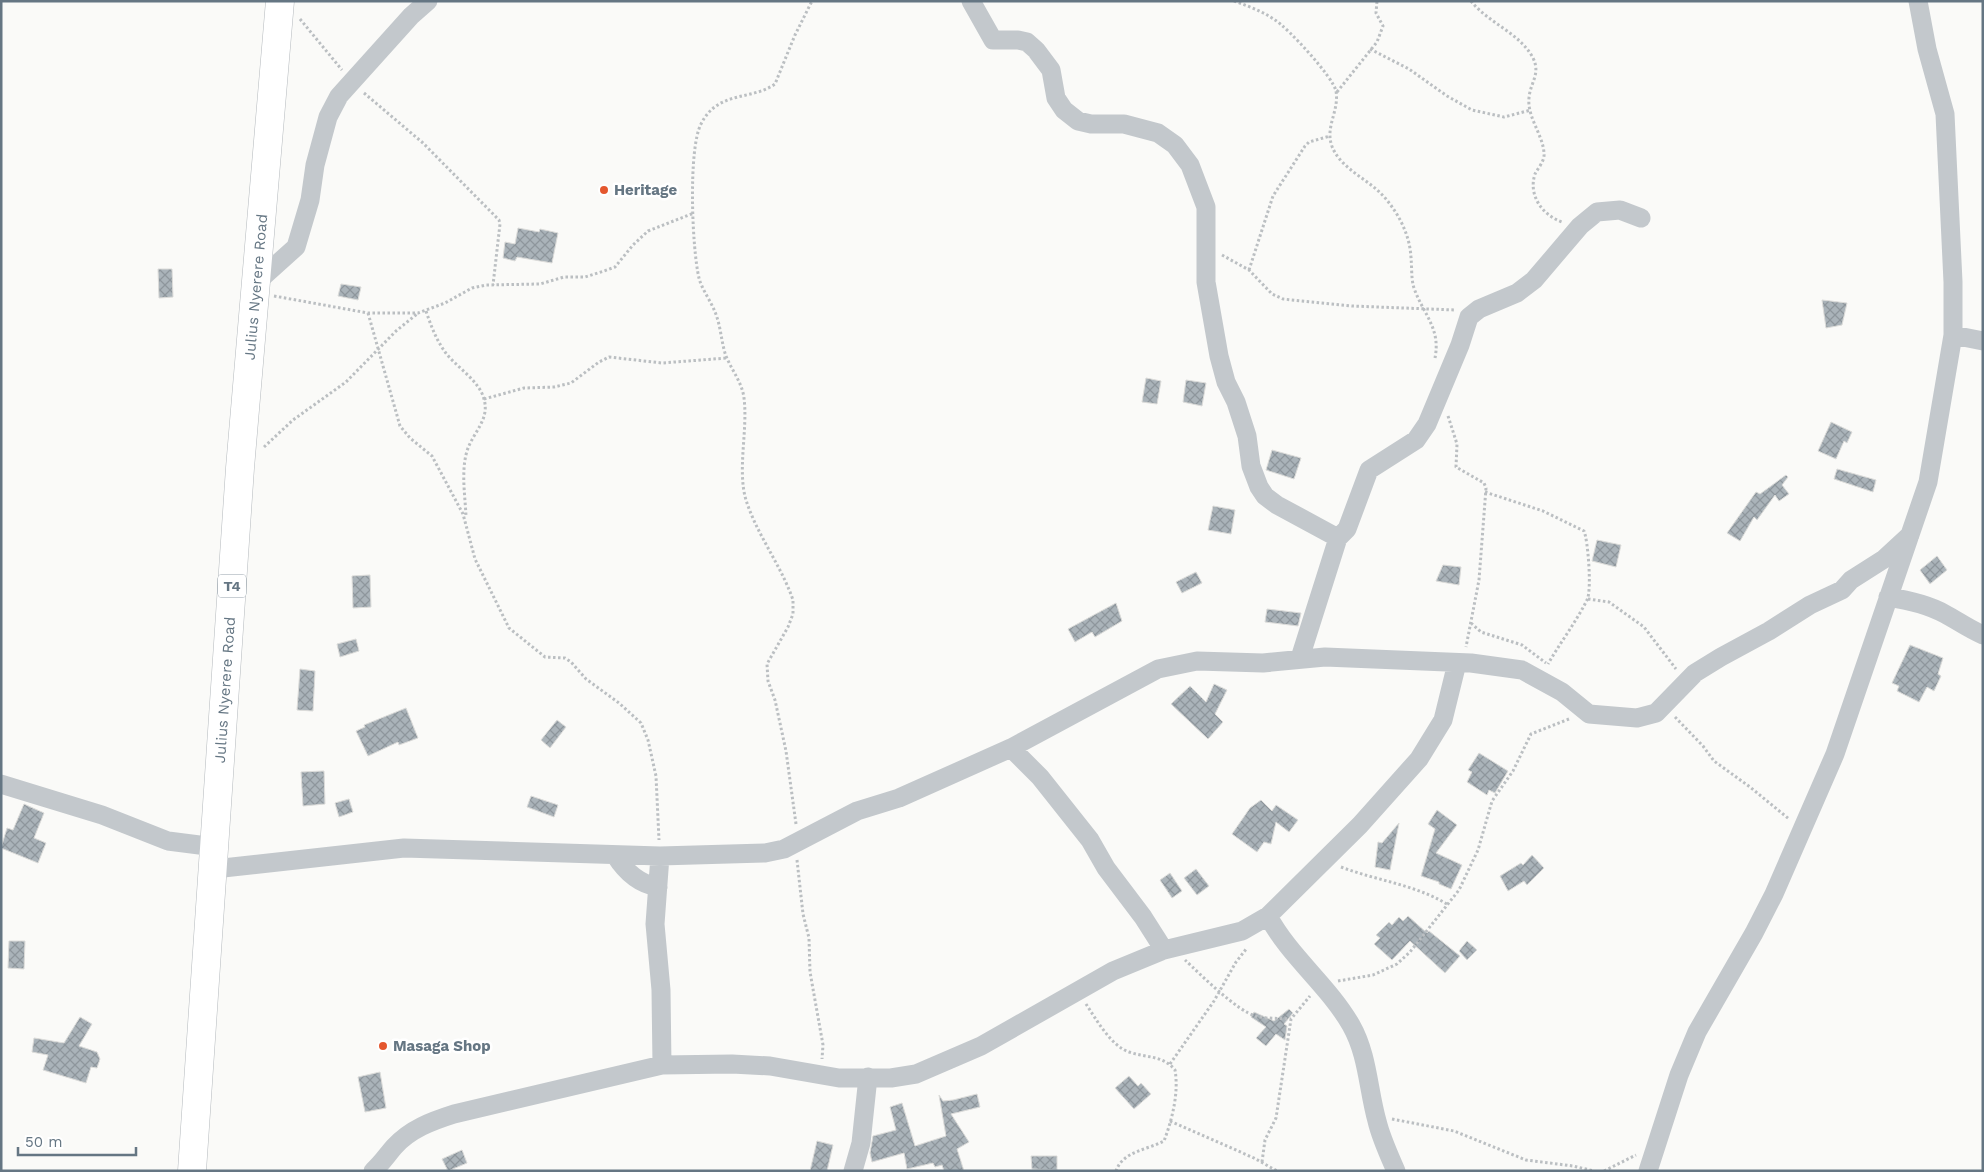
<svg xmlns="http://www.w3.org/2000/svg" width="1984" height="1172" font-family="'Work Sans',sans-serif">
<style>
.building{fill:url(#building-cross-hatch);stroke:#dcdcda}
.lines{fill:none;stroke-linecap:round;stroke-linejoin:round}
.highway-casing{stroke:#b4b9bd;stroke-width:29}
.path{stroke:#bbbfc2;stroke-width:3;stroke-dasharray:2.5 2.5;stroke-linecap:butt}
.minor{stroke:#c3c8cc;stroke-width:19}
.highway{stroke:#fff;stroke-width:28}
.poi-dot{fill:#e4572e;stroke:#fff;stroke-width:2}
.labels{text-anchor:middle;stroke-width:5;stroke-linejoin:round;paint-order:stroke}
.shield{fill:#fff;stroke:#939fa8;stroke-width:1}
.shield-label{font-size:14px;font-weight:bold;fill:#657683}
.poi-label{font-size:15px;font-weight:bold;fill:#657683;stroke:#fff;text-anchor:start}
.street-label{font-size:15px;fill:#657683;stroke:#fff}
</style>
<defs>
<pattern id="building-cross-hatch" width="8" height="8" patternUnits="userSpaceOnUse" patternTransform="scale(1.25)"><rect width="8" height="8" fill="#aab3b9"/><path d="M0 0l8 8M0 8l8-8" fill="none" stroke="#8e969c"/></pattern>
</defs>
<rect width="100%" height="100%" fill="#fafaf8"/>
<!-- building -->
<path class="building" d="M518 228 539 232 540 229 558 233 552 263 517 257 515 261 503 258 505 242 515 244Z
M158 269H172L173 297 159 298Z
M341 284 361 287 358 300 338 296Z
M1822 300 1847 303 1842 325 1826 328Z
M1146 378 1161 381 1157 404 1142 402Z
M1186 380 1206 383 1202 406 1183 402Z
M1831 422 1852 432 1847 443 1844 441 1836 459 1818 451Z
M1272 450 1301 458 1294 479 1266 470Z
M1837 469 1876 480 1873 492 1834 479Z
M1786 475 1788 477 1782 485 1789 494 1779 501 1775 495 1757 520 1754 517 1740 541 1727 533 1756 492 1760 494Z
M1213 506 1235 510 1231 534 1208 530Z
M1597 540 1621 545 1616 567 1592 561Z
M1937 556 1947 570 1930 584 1920 570Z
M1443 565 1461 567 1459 585 1436 581Z
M1196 572 1202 583 1182 593 1176 582Z
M370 575 371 607 353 608 352 576Z
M1116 603 1122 621 1095 637 1092 632 1075 642 1068 629Z
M1267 609 1301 613 1298 626 1265 622Z
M356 639 359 651 340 657 337 644Z
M1910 645 1943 658 1938 674 1941 676 1934 691 1927 687 1919 702 1897 691 1899 686 1892 683Z
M300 669 315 671 313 711 297 710Z
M1214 684 1227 690 1215 714 1223 722 1208 739 1171 704 1190 686 1206 702Z
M406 708 418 738 399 745 398 742 368 756 356 731 365 727 364 725Z
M557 720 566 727 550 748 541 740Z
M1479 753 1508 771 1495 793 1489 790 1487 795 1467 782 1472 772 1468 770Z
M324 771 325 804 303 806 301 772Z
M531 796 558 805 554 817 527 807Z
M349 799 353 812 339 817 335 803Z
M1261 800 1272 811 1276 805 1298 820 1289 832 1276 822 1271 844 1264 842 1257 852 1232 834 1250 808Z
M24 804 44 813 34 838 46 843 38 863 1 848 7 828 13 830Z
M1437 810 1457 825 1436 853 1462 865 1451 889 1439 884V882L1421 876 1435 829 1428 824Z
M1399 823 1390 870 1375 867 1378 842 1382 843Z
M1532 855 1544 868 1527 885 1524 881 1508 891 1500 876 1521 863 1523 865Z
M1196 869 1209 886 1197 895 1184 878Z
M1170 873 1182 891 1172 898 1160 880Z
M1408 916 1427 933 1429 931 1460 956 1445 973 1410 941 1392 960 1374 944 1380 938 1376 935 1389 922 1392 925 1399 917 1403 921Z
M9 941H25L24 969 8 968Z
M1467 941 1477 950 1467 960 1459 951Z
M1289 1009 1293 1013 1284 1024 1287 1026 1285 1040 1276 1034 1266 1046 1256 1038 1266 1027 1251 1017 1254 1012 1274 1021Z
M80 1017 92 1024 79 1046 97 1052 100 1059 97 1068 91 1067 86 1083 43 1070 48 1055 32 1052 34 1038 64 1043Z
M380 1072 386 1108 365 1112 358 1077Z
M1129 1076 1138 1086 1141 1083 1151 1094 1134 1109 1115 1088Z
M977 1094 980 1107 951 1114 969 1142 957 1149 964 1171H944L942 1165 935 1167 933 1163 907 1169 904 1153 872 1162 870 1153 873 1136 896 1130 890 1107 902 1103 915 1146 946 1136 939 1095 943 1101 953 1100Z
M817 1141 833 1145 827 1171H810Z
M462 1150 467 1163 448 1171 442 1159Z
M1031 1156H1057V1170L1032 1169Z"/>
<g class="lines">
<!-- highway casing -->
<g class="highway-casing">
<path id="highway" d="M192 1171 240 468 280 1"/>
</g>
<!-- path -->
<path class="path" d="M1234 1C1248 6 1262 11 1275 20 1288 28 1333 77 1336 91 1340 115 1319 132 1338 157 1351 174 1372 182 1386 199 1400 216 1410 236 1411 258 1412 267 1411 279 1414 288 1423 314 1441 328 1435 358
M1471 1C1488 23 1520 33 1533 58 1541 74 1530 83 1529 98 1527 117 1543 135 1544 153 1545 161 1538 168 1535 174 1528 195 1542 215 1562 222
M300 19 342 70
M1370 49 1409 69 1447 96 1472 110 1504 117 1531 110
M1337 92 1377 42 1383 26 1376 13 1377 1
M364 93 423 143 499 220 500 224 493 285
M1222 255 1249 270 1272 294 1283 299 1352 306 1455 310
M1249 270 1273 196 1305 146 1309 142 1330 136
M274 296 368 313H418L445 303 472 288 486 285 540 284 564 277H585L604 271 615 267 633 245 648 231 694 213
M426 311C431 326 436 339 445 352 456 367 479 380 484 399 490 420 473 432 467 451 461 471 465 495 466 516
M368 313 400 426 410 438 432 456 463 514 475 559 509 628 545 657 565 658 571 662 586 679 619 703 641 723 648 740 656 776 659 840
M484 399 524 388 554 387 571 383 599 362 609 357 662 363 727 358
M1448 416 1457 444 1456 467 1484 483 1486 488 1479 580 1466 647
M264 447 293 420 346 382 396 331 417 314
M1485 492 1543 511 1584 531C1588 540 1592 591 1587 600 1576 622 1560 643 1548 664
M1588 599 1609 602 1644 627 1676 669
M1471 623 1481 632 1522 645 1546 663
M1675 717 1703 746 1714 761 1750 787 1789 819
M796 824 786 751 775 700 768 681 767 664 788 627 793 614V600C781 565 757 535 746 500 737 470 748 430 744 398 742 382 732 371 726 356 721 342 721 326 715 312 711 301 702 290 699 278 692 249 688 149 701 124 718 90 751 101 775 84L795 35 812 1
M797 860 803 914 809 938 810 972 823 1045 822 1059
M1341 867C1378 881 1413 884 1447 904
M1185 960C1200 974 1238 1012 1256 1016 1267 1019 1279 1018 1291 1019
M1338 981 1373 975 1397 964 1410 952 1459 890 1478 850 1492 801 1513 771 1531 734 1569 719
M1086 1004C1096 1019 1111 1046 1129 1052 1146 1058 1163 1055 1175 1070 1179 1093 1172 1120 1164 1141 1147 1150 1123 1151 1116 1171
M1170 1064 1214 1001 1236 962 1247 948
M1392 1119 1454 1131 1526 1160 1573 1166 1594 1171
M1170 1121 1254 1158 1277 1171
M1262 1162 1265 1140 1276 1118 1291 1019 1310 996
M1604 1171 1636 1155"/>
<!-- minor -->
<path class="minor" d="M971 1 993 40H1018L1027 42 1036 50 1051 70 1056 98 1064 110 1078 121 1091 124H1124L1158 133 1175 145 1190 165 1206 207V282L1219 356 1226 382 1236 402 1247 436 1251 466 1259 487 1265 496 1277 505 1338 538 1300 658
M256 283 296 247 310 200 315 165 328 117 339 96 411 16 428 1
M1953 335 1983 341
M1338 538 1347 529 1369 470 1416 440 1427 424 1460 345 1469 317 1479 309 1517 293 1534 280 1580 226 1597 212 1620 210 1641 218
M1888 597C1908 600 1927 604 1945 614 1958 621 1969 629 1983 635
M1011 748 1040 777 1090 840 1106 868 1143 917 1164 950
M1 784 102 815 168 841 215 847
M615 855C625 871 638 884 658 887
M660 856 655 924 661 990 662 1065
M214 869 404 848 660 856 765 853 784 849 857 811 899 798 1011 748 1158 669 1197 661 1263 663 1325 657 1471 663 1522 670 1562 692 1589 714 1637 718 1656 713 1695 673 1721 657 1769 631 1810 605 1842 590 1851 580 1884 559 1910 535
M1268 916C1290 957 1328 985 1351 1025 1368 1055 1368 1089 1377 1121 1381 1138 1389 1155 1396 1171
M373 1171C382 1163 387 1155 394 1147 410 1129 432 1121 454 1114L662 1065 732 1064 770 1066 839 1078H891L916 1074 981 1046 1113 971 1164 950 1242 931 1268 916 1360 825 1419 759 1443 720 1457 663
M853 1171 861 1143 868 1077
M1648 1171 1679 1075 1697 1032 1754 933 1774 894 1835 754 1928 482 1953 335V282L1945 114 1927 49 1918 1"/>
<!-- highway -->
<use href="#highway" class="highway"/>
</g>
<!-- markers -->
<g class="poi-dot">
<circle cx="604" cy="190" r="5"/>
<circle cx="383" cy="1046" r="5"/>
</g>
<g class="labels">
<!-- shield labels -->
<rect class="shield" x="218" y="574.5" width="28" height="23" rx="4"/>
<g class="shield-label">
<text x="232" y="591">T4</text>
</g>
<!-- poi labels -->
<g class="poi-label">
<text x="614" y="195">Heritage</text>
<text x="393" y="1051">Masaga Shop</text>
</g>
<!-- street labels -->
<g class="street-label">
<text transform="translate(256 287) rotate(-85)" y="5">Julius Nyerere Road</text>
<text transform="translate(225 690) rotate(-86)" y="5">Julius Nyerere Road</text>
</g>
</g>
<!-- border -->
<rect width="1984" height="1172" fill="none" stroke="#657683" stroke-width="5"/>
<!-- scale -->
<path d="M18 1147v8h118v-8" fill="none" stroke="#657683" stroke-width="2.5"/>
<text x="25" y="1147" font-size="15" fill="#657683" stroke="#ffffff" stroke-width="4" paint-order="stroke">50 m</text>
</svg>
